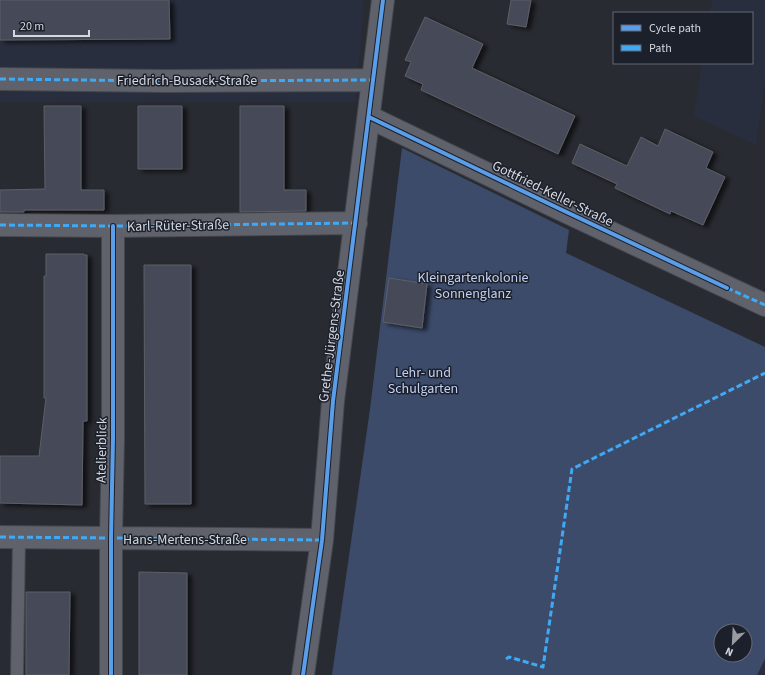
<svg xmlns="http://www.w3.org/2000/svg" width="765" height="675" font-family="'Source Sans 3',sans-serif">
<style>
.built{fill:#282e3e}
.green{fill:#3d4b6b;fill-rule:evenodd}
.building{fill:#454a58;stroke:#5d5f65;filter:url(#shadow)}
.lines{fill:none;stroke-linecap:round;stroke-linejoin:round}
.lane-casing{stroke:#45474d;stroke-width:14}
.street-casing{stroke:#45474d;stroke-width:24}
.lane{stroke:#5f626b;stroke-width:12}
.street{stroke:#5f626b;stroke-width:22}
.quiet{stroke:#3fa9f5;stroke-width:3;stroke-dasharray:6 3;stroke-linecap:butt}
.cycleway-casing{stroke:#1c202b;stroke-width:6}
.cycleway{stroke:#5a9eea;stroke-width:4}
.labels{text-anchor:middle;stroke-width:3;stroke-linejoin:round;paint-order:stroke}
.street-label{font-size:14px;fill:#d3d7de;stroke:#1c202b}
.park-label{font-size:14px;fill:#c1d1f4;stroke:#1c202b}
</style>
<defs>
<filter id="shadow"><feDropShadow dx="4.5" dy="2.5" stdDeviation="2" flood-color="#0009"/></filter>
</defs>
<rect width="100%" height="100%" fill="#292b32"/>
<!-- built -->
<path class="built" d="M0 0H364L356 102H0Z
M712 0H765V83L756 145 694 116 702 63H752V13H710Z
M765 659V675H757Z"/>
<!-- green -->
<path class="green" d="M402 148 569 230 566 253 765 347V659L757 675H332L370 409ZM721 631H745V655H721Z"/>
<!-- building -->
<path class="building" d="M0 0H169L170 39 0 40Z
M511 0H531L526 27 507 24Z
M425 17 483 44 472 68 575 116 558 154 421 90 423 84 405 76 411 62 405 60Z
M44 106H81V190H104V210H24V212H0V190L45 189Z
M138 106H182V169H138Z
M240 106H284V190H306V211L240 212Z
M665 129 713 152 706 168 725 177 703 225 671 211 670 214 615 188 617 184 572 163 580 144 627 166 641 137 658 146Z
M46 254H84V255H87V421H83L82 505 0 503V456H39L46 398H44V276H46Z
M144 265H191V504H145Z
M389 278 427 284 422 328 383 322Z
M139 572 187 573V675H139Z
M26 592H70L69 675H26Z"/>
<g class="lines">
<!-- lane casing -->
<g class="lane-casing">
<path id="lane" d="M17 675 19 537"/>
</g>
<!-- street casing -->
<g class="street-casing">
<path id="street" d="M0 79 165 81 373 80
M369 117 558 208 765 305
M0 225 113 226 356 223
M0 537 111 538 322 540
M111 675V538L113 438V226
M303 675 322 540 333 401 383 0"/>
</g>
<!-- lane -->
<use href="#lane" class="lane"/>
<!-- street -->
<use href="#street" class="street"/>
<!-- quiet -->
<path class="quiet" d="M0 79 165 81 373 80
M0 225 113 226 356 223
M727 288 765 305
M0 537 111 538 322 540
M506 659 509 657 543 667 572 469 765 373"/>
<!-- cycleway casing -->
<g class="cycleway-casing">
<path id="cycleway" d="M369 117 558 208 727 288
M111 675V538L113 438V226
M303 675 322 540 333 401 383 0"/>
</g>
<!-- cycleway -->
<use href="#cycleway" class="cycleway"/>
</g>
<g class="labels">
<!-- street labels -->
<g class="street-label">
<text x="187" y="85">Friedrich-Busack-Straße</text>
<text transform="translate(553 193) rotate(26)" y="5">Gottfried-Keller-Straße</text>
<text transform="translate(178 225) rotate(-1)" y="5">Karl-Rüter-Straße</text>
<text transform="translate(331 336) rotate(-83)" y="5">Grethe-Jürgens-Straße</text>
<text transform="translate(101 450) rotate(-89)" y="5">Atelierblick</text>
<text x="185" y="544">Hans-Mertens-Straße</text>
</g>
<!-- park labels -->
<g class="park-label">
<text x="473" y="282">Kleingartenkolonie<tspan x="473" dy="16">Sonnenglanz</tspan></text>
<text x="423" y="377">Lehr- und<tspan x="423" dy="16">Schulgarten</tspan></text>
</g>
</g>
<!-- legend -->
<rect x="613" y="12" width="140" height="52" fill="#1c202b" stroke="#656973"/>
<rect x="621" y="25" width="20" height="6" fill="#5a9eea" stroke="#656973"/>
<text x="649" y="32" font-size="12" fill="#d3d7de">Cycle path</text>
<rect x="621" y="45" width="20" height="6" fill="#3fa9f5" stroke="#656973"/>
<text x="649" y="52" font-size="12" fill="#d3d7de">Path</text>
<!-- north arrow -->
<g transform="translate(733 643) rotate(204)"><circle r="19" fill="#1c202b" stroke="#656973"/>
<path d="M0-3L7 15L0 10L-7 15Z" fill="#989ba2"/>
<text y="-6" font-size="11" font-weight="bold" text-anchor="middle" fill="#d3d7de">N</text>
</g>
<!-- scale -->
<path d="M14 30v6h75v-6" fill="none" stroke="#d3d7de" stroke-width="2"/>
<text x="20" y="30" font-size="12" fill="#d3d7de" stroke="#1c202b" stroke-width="3" paint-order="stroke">20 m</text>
</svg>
